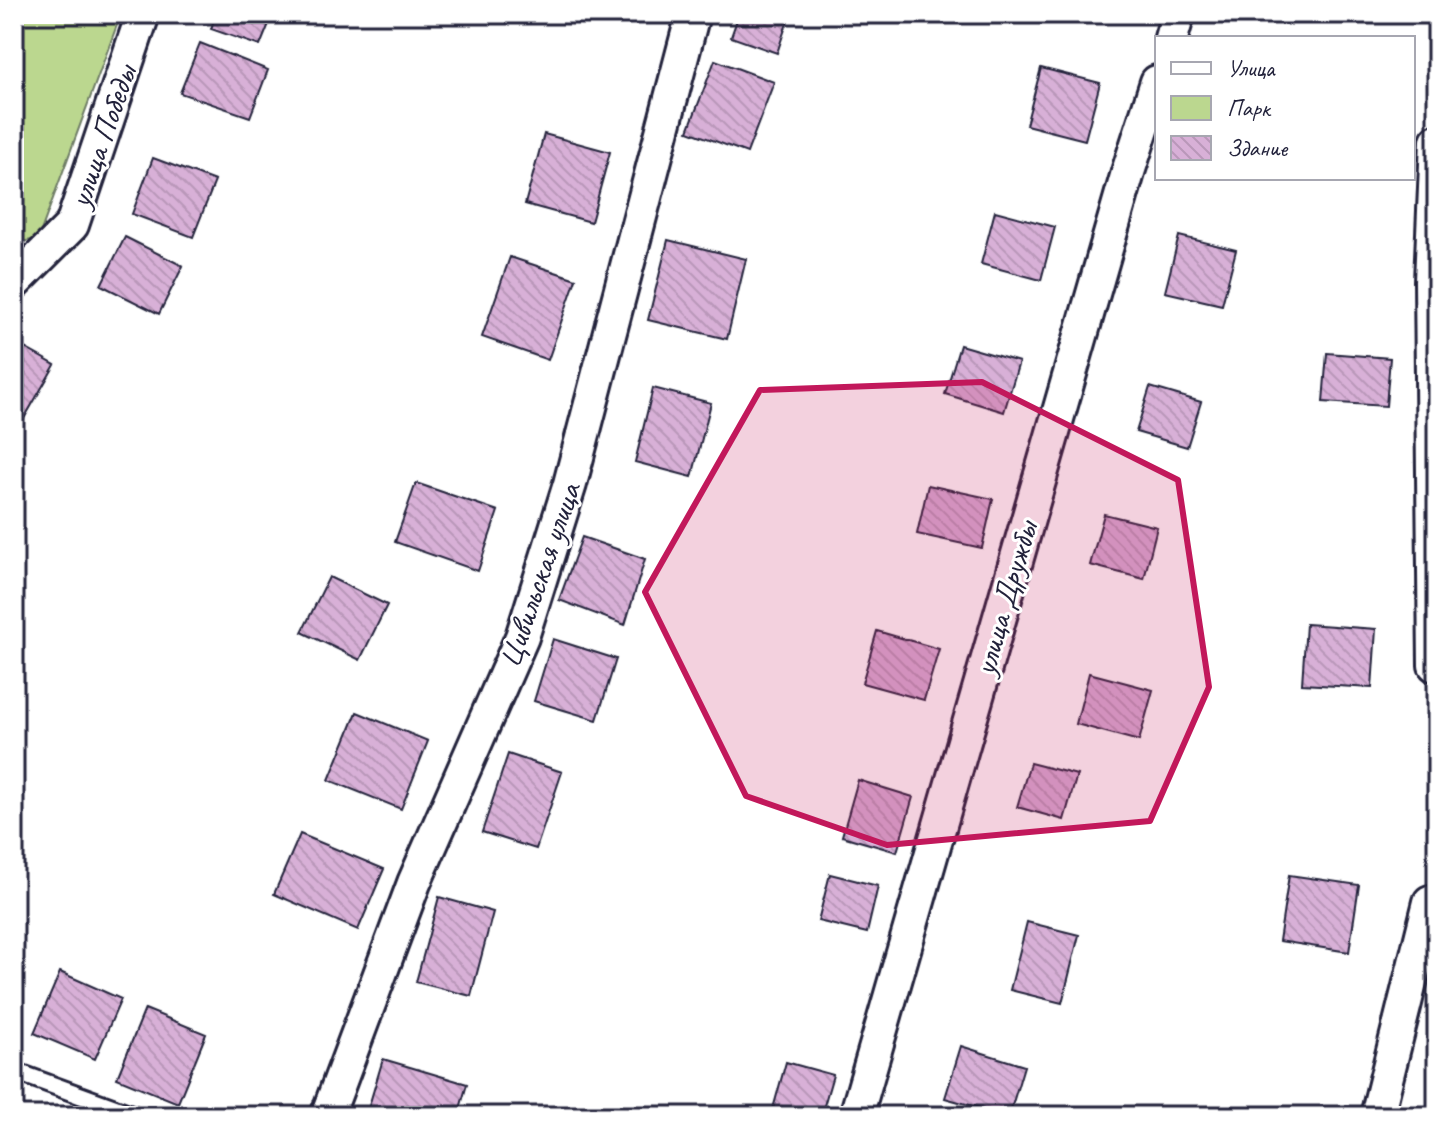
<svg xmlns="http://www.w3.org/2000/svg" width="1451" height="1130" font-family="Caveat,sans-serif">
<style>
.green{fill:#bbd78f;stroke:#6e7c65;stroke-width:2}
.building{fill:url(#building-back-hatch);stroke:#22223b;stroke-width:2}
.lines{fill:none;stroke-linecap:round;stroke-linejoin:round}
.service-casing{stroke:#22223b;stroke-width:22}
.minor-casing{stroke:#22223b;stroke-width:38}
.service{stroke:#fff;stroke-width:16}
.minor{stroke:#fff;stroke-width:32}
.marked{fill:#c2185b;fill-opacity:0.2;stroke:#c2185b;stroke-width:6;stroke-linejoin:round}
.labels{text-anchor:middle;stroke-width:6;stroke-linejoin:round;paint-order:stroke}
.street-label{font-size:32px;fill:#22223b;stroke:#fff}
</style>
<defs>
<pattern id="building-back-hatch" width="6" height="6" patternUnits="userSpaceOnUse" patternTransform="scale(2)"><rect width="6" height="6" fill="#d8b0d7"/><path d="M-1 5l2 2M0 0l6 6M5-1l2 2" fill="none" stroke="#b997b9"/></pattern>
</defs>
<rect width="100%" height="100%" fill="#fff"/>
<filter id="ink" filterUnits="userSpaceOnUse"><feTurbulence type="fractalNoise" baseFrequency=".0125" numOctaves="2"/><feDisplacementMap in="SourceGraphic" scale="16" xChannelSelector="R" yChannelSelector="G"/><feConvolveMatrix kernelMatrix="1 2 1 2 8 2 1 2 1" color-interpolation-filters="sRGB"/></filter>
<g filter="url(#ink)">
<!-- green -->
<path class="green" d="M14 14H121L38 239 14 243Z"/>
<!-- building -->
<path class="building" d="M216 14H273L260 46 211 29Z
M739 14H790L777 53 731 37Z
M200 43 268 70 250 117 180 93Z
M715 60 774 82 747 153 688 131Z
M1041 68 1100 83 1085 140 1026 125Z
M544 134 610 152 591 222 525 204Z
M153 158 215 181 193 237 132 214Z
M995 211 1055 227 1041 280 981 264Z
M1179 236 1236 250 1222 305 1165 292Z
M125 237 183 266 159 314 101 285Z
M668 240 746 259 727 339 648 320Z
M510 257 576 279 548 360 482 337Z
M14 342 55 365 22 422 14 417Z
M960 345 1019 362 1004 412 945 394Z
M1327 353 1390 358 1386 406 1323 402Z
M1150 387 1201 402 1187 447 1136 432Z
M653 388 711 403 692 477 635 462Z
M416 483 498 511 478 571 395 542Z
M928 485 993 499 982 548 917 534Z
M1104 514 1157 527 1144 579 1090 565Z
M582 537 645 559 625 625 559 600Z
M329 577 387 605 360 660 302 632Z
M1306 624 1376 629 1372 688 1302 684Z
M877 631 939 649 924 700 862 683Z
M553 639 616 659 597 720 534 701Z
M1089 673 1153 690 1139 741 1076 724Z
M357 712 428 741 401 809 329 780Z
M508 754 562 772 536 849 482 832Z
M1030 763 1077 775 1064 820 1017 807Z
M858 780 913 797 897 852 842 836Z
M300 834 384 869 358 930 274 894Z
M830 874 878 886 867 933 818 921Z
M1289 875 1359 885 1349 952 1279 941Z
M439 897 493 912 471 996 416 982Z
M1027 922 1079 935 1062 1003 1010 990Z
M60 972 121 999 95 1059 34 1033Z
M145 1009 206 1034 178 1103 117 1078Z
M961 1046 1024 1066 1009 1116 945 1098Z
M383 1059 467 1084 458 1116H366Z
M786 1062 833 1075 821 1116H771Z"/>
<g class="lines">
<!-- service casing -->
<g class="service-casing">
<path id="service" d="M14 1071 137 1116"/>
</g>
<!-- minor casing -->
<g class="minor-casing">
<path id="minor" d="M1171 38 1178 14
M1437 141 1431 281 1435 665H1437
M14 283 72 225 143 14
M327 1116 414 883 522 637 570 484 693 14
M856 1116 1129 169 1157 82
M1377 1116 1430 902"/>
</g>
<!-- service -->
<use href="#service" class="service"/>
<!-- minor -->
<use href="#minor" class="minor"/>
</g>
</g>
<!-- marked area -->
<path class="marked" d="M982 382 1178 480 1209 687 1150 821 887 845 746 796 645 592 760 390Z"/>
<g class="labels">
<!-- street labels -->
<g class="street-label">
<text transform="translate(102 136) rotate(-71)" y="11">улица Победы</text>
<text transform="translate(539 575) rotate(-71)" y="11">Цивильская улица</text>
<text transform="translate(1005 598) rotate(-74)" y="11">улица Дружбы</text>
</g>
</g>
<!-- margin -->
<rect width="1451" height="1130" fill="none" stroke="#fff" stroke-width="48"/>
<rect x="24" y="24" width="1403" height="1082" fill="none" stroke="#22223b" stroke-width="3" filter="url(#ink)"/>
<!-- legend -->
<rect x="1155" y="36" width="260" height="144" fill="#ffffff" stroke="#a7a7b1" stroke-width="2"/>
<rect x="1171" y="62" width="40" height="12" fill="#ffffff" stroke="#a7a7b1" stroke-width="2"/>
<text x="1227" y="76" font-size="24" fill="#22223b">Улица</text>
<rect x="1171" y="96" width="40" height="24" fill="#bbd78f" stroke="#a7a7b1" stroke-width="2"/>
<text x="1227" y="116" font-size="24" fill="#22223b">Парк</text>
<rect x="1171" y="136" width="40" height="24" fill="url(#building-back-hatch)" stroke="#a7a7b1" stroke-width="2"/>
<text x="1227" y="156" font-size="24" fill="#22223b">Здание</text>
</svg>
